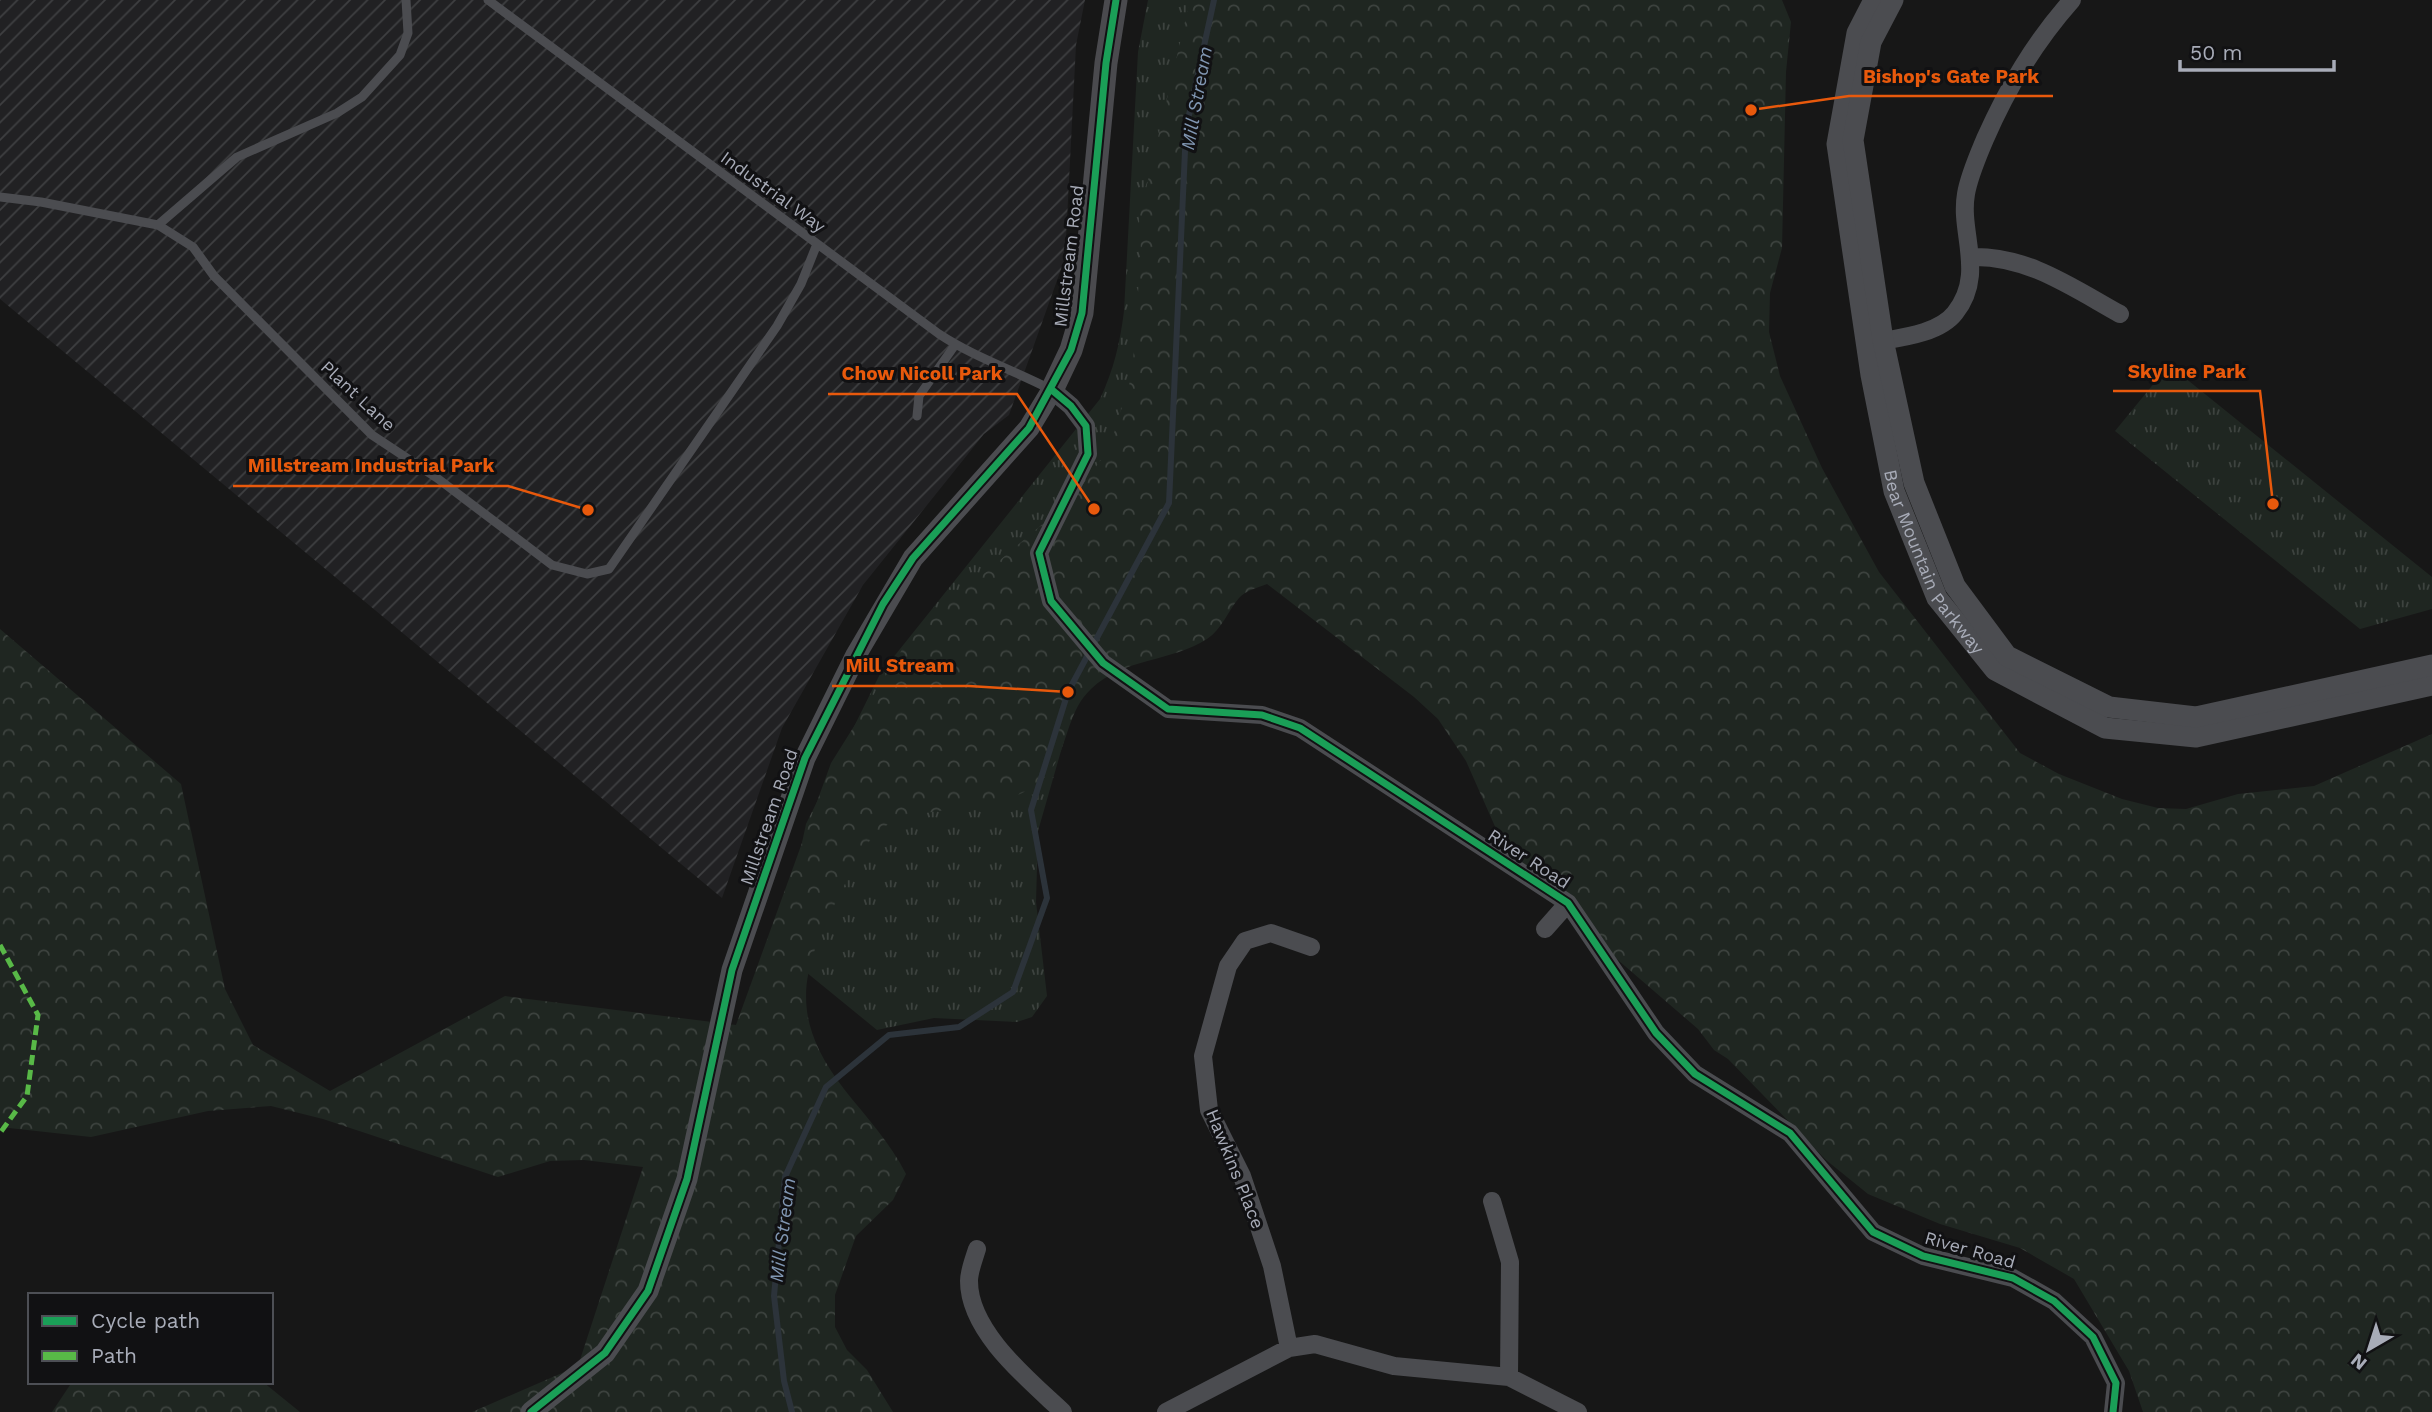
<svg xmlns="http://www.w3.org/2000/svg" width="2432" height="1412" font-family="'Work Sans',sans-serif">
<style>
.industrial{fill:url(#industrial-furrows)}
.grass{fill:url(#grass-tufts)}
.forest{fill:url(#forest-crowns)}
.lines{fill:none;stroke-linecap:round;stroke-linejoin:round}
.stream{stroke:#2c333a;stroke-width:6}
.service{stroke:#4b4c50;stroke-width:9}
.minor{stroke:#4b4c50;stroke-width:18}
.tertiary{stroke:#4b4c50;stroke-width:21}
.secondary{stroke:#4a4a4e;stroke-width:23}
.quiet{stroke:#58b947;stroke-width:5;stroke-dasharray:10 5;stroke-linecap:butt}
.cycleway-casing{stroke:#111113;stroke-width:11}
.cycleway{stroke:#1a9f57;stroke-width:7}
.labels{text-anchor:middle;stroke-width:6;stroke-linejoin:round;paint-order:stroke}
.street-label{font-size:18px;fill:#a8acb8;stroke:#111113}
.water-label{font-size:19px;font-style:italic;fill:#8096b2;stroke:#111113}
.leader{fill:none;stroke:#e8590c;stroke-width:2.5}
.callout-dot{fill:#e8590c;stroke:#111113;stroke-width:2.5}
.callout-label{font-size:19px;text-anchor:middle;font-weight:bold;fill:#e8590c;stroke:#111113;stroke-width:6;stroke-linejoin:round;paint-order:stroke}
</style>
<defs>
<pattern id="industrial-furrows" width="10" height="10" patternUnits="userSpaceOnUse" patternTransform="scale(1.75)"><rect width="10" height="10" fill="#212123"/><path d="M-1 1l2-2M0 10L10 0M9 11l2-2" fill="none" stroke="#3e3f41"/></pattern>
<pattern id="grass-tufts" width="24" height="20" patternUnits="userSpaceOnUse" patternTransform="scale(1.75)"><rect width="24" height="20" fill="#1f2621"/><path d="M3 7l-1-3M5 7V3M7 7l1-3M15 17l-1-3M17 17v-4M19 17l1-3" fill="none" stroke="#3d433f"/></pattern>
<pattern id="forest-crowns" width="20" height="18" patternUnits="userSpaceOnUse" patternTransform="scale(1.75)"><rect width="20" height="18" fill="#1f2621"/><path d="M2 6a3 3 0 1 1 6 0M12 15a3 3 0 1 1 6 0" fill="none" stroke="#3d433f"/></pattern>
</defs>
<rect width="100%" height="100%" fill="#171717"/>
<!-- industrial -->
<path class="industrial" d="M0 0H1085L1076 45 1065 258 1009 415 984 434 863 585 782 728 722 898 0 299Z"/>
<!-- grass -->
<path class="grass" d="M1148 0H1274L1092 668 1067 730 1038 831 1036 902 1047 996 1032 1017 1017 1022 934 1018 877 1030 779 950 806 824 880 674 1100 399C1114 369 1120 343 1124 311L1138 52Z
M2169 365 2432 577V609L2360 629 2115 431Z"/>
<!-- forest -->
<path class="forest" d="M1190 0H1782L1791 22 1786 72 1782 248 1770 293 1769 332 1780 376 1822 468 1879 572 2020 753 2059 774 2122 799 2158 808 2186 809 2238 794 2314 786 2432 734V1412H2143L2129 1371 2074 1279 2020 1248 1940 1224 1868 1194 1826 1160 1728 1059 1714 1050 1698 1029 1539 892 1520 870 1501 840 1466 761 1438 719 1414 697 1267 584C1259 587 1245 591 1239 598 1228 611 1222 629 1207 639 1171 662 1123 658 1091 689 1064 714 1069 756 1042 780 1002 814 946 804 900 819 869 829 856 862 842 890 802 967 786 1014 844 1089 866 1117 890 1142 906 1174L893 1200 856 1236 835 1295V1327L847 1350 867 1370 893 1412H472L578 1366 643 1167 584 1160 550 1161 498 1177 323 1119 271 1106 208 1111 91 1137 0 1127V629L181 784 225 989 253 1045 330 1091 505 996 736 1025 831 763 903 648 920 628 1072 499 1109 449 1132 375 1141 252 1139 219Z
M72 1382H263L300 1412H52Z"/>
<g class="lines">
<!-- stream -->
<path class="stream" d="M792 1412 784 1381 774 1296 785 1177 826 1087 889 1035 959 1027 1013 992 1047 898 1031 810 1068 692 1169 503 1186 129 1214 0"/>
<!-- service -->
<path class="service" d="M406 0 408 33 400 55 362 97 337 113 237 157 158 225 193 247 214 276 372 435 437 478 552 565 587 574 609 569 777 326 801 284 817 244
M488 0 939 334C974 357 1013 370 1050 389
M0 197 41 202 158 225
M917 416 919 396 955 345"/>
<!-- minor -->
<path class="minor" d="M1971 257C2027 255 2073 288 2120 314
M1871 343C1896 338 1938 335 1955 313 1986 274 1959 233 1966 194 1969 176 1978 156 1985 139 2008 87 2034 43 2072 0
M1052 390 1071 406 1086 426 1088 454 1039 553 1051 601 1103 663 1168 709 1262 715 1300 728 1568 903 1656 1033 1695 1074 1790 1133 1873 1232 1923 1256 2013 1278 2054 1301 2093 1337 2116 1383 2113 1412
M1545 929 1568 903
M1492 1201 1510 1262 1509 1377
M977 1249C974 1259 969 1271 969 1281 969 1332 1029 1380 1063 1412
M1289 1348 1272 1266 1242 1176 1209 1110 1203 1056 1228 966 1245 941 1271 933 1311 947
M1166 1412 1289 1348 1315 1344 1394 1366 1509 1377 1578 1412"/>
<!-- tertiary -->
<g class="tertiary">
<path id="s1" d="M1874 0 1857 33 1837 144 1871 375 1894 491 1937 598 1995 670 2105 728 2196 737 2432 685"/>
<path d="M1893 0 1871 42 1853 140 1883 340 1914 483 1955 586 2007 656 2109 707 2196 717 2432 665"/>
<path d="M531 1412 605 1353 648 1291 687 1179 732 970 805 758 856 655 913 558 1029 428 1052 390"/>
</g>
<!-- secondary -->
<path class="secondary" d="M1052 390 1071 350 1082 313 1106 63 1116 0"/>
<!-- quiet -->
<path class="quiet" d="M0 945 38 1015 27 1096 0 1133"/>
<!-- cycleway casing -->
<g class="cycleway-casing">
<path id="cycleway" d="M1052 390 1071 406 1086 426 1088 454 1039 553 1051 601 1103 663 1168 709 1262 715 1300 728 1568 903 1656 1033 1695 1074 1790 1133 1873 1232 1923 1256 2013 1278 2054 1301 2093 1337 2116 1383 2113 1412
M531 1412 605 1353 648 1291 687 1179 732 970 805 758 883 604 913 558 1029 428 1071 350 1082 313 1106 63 1116 0"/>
</g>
<!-- cycleway -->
<use href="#cycleway" class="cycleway"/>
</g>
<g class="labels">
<!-- street labels -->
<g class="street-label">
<text transform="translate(773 192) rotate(36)" y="6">Industrial Way</text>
<text transform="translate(1069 256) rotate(-83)" y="6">Millstream Road</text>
<text transform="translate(358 396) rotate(43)" y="6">Plant Lane</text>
<text dy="6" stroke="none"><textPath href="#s1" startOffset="583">Bear Mountain Parkway</textPath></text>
<text transform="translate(769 817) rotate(-71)" y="6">Millstream Road</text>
<text transform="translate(1529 859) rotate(33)" y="6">River Road</text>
<text transform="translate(1235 1169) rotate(68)" y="6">Hawkins Place</text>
<text transform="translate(1970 1250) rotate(16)" y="6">River Road</text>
</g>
<!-- water labels -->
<g class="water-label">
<text transform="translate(1196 98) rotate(-80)" y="7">Mill Stream</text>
<text transform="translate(782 1230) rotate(-83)" y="7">Mill Stream</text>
</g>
</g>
<!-- callouts -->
<path class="leader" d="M1751 110L1849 96H2053M2273 504L2260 391H2113M1094 509L1017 394H828M588 510L508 486H233M1068 692L969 686H832"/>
<g class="callout-dot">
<circle cx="1751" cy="110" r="7"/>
<circle cx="2273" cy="504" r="7"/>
<circle cx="1094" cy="509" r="7"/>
<circle cx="588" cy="510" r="7"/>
<circle cx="1068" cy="692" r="7"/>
</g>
<g class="callout-label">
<text x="1951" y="83">Bishop's Gate Park</text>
<text x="2187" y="378">Skyline Park</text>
<text x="922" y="380">Chow Nicoll Park</text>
<text x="371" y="472">Millstream Industrial Park</text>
<text x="900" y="672">Mill Stream</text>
</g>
<!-- legend -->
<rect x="28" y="1293" width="245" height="91" fill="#111113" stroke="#4d4f55" stroke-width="2"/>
<rect x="42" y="1316" width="35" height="10" fill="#1a9f57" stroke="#4d4f55" stroke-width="2"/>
<text x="91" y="1328" font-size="21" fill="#a8acb8">Cycle path</text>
<rect x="42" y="1351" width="35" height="10" fill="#58b947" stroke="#4d4f55" stroke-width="2"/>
<text x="91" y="1363" font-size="21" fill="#a8acb8">Path</text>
<!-- north arrow -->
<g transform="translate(2369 1349) rotate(219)" stroke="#111113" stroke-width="5" paint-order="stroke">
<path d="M0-5L12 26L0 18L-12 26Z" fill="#a8acb8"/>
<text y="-10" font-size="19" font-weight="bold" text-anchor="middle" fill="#a8acb8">N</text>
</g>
<!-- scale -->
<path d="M2180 60v10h154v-10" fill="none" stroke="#a8acb8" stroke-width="3.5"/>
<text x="2190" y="60" font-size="21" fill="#a8acb8" stroke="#111113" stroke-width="5" paint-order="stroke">50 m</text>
</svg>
